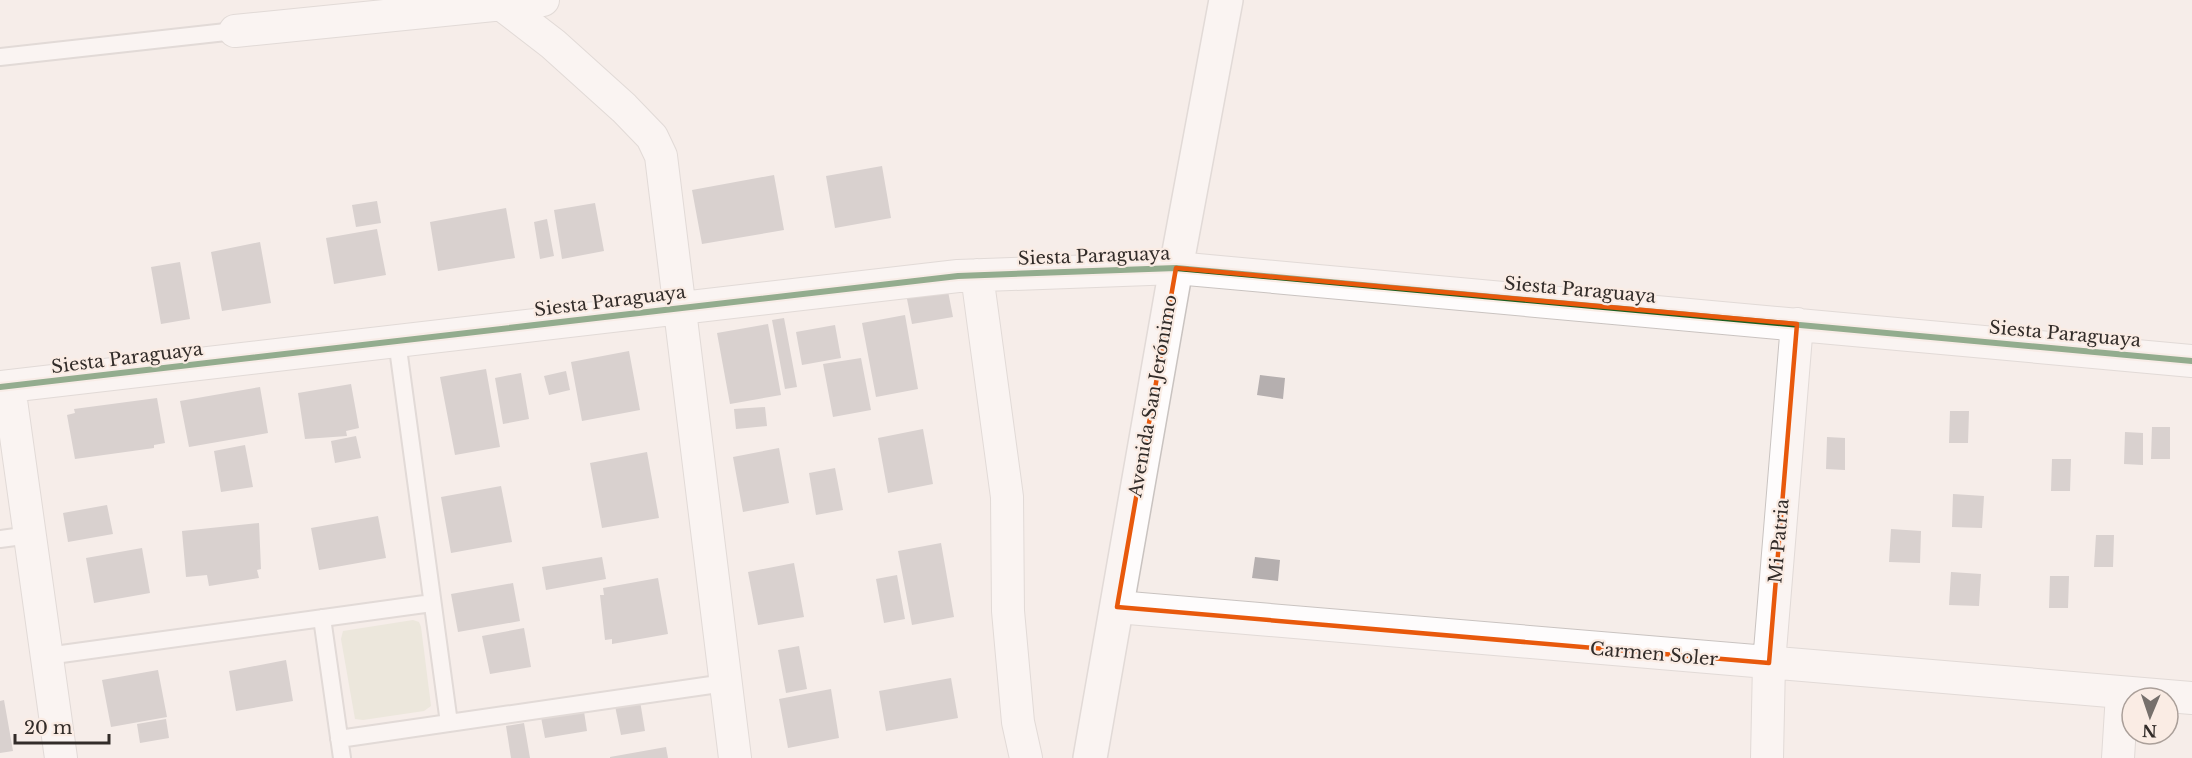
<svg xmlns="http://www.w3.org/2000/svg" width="2192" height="758" font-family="'Libre Baskerville',serif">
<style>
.green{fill:#e0e0cc}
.building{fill:#b5afaf}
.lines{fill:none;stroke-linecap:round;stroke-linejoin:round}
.lane-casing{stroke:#c9c3c0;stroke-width:20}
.street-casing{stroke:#c9c3c0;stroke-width:34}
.secondary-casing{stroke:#c9c3c0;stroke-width:36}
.lane{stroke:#fefcfc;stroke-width:16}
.street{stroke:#fefcfc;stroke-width:32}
.secondary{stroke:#fefcfc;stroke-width:33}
.cycleway-casing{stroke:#faece4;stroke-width:10}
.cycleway{stroke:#1b5e20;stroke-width:6}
.marked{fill:none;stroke:#e8590c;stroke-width:4.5;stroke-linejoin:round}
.labels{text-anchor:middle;stroke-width:4.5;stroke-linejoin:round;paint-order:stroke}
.street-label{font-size:18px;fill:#322c29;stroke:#faece4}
</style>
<rect width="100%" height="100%" fill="#f5ede9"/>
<!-- green -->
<path class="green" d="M413 620 419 622 421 627 431 706 424 711 363 720 355 719 341 639 343 631Z"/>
<!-- building -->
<path class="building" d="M882 166 891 218 835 228 826 176Z
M774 175 784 230 702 244 692 190Z
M377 201 381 223 356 227 352 205Z
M595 203 604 251 562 259 554 210Z
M506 208 515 258 438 271 430 222Z
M547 219 554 256 540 259 534 222Z
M377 229 386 275 334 284 326 238Z
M260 242 271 303 222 311 211 252Z
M180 262 190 319 161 324 151 267Z
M947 286 953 317 912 324 906 294Z
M905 315 918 389 876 397 862 323Z
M784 318 797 387 785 389 772 320Z
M768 324 781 395 730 404 717 333Z
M835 325 841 358 802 365 796 332Z
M629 351 640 410 582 421 571 362Z
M861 358 871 410 833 417 823 364Z
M486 369 500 447 455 455 440 377Z
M566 371 570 390 549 395 544 376Z
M521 373 529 419 503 424 495 378Z
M1260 375 1285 378 1283 399 1257 395Z
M351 384 359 428 346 431 347 436 305 439 298 393Z
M260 387 268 433 189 447 180 401Z
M157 398 165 443 154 445V448L75 459 67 415 75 413 74 409Z
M765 407 767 426 736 429 734 409Z
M1950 411H1969L1968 443H1949Z
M2152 427H2170V459H2151Z
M923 429 933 484 888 493 878 438Z
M2125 432 2143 433V465L2124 464Z
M356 436 361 458 335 463 331 441Z
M1827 437 1845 438V470L1826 469Z
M245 445 253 487 221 492 214 451Z
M779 448 789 503 743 512 733 457Z
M647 452 659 518 602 528 590 463Z
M2052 459H2071L2070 491H2051Z
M835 468 843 510 816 515 809 473Z
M501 486 512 542 451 553 441 497Z
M1953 494 1984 496 1982 528 1952 527Z
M107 505 113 534 68 542 63 513Z
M378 516 386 558 319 570 311 528Z
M259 523 261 569 257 570 259 578 209 586 207 575 186 577 182 531Z
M1891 529 1921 531 1920 563 1889 562Z
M2096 535H2114L2113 567H2094Z
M941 543 954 617 912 625 898 551Z
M142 548 150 593 94 603 86 558Z
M602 557 606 579 546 590 542 567Z
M1255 557 1280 560 1278 581 1252 578Z
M794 563 804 617 758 625 748 572Z
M1951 572 1981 574 1979 606 1949 605Z
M897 575 905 619 884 623 876 579Z
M2050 576H2069L2068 608H2049Z
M658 578 668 634 612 644V639L605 640 600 595H604L603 588Z
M513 583 520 621 458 632 451 594Z
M524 628 531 667 490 674 482 636Z
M799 646 807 689 786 693 778 650Z
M286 660 293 701 236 711 229 671Z
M158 670 167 717 111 727 102 680Z
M951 678 958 718 886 731 879 691Z
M831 689 839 738 788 748 779 699Z
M4 700 13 751 0 753V701Z
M640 701 645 731 621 735 615 706Z
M583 705 587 731 545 738 540 712Z
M166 719 169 738 140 743 137 724Z
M524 723 530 758H511L506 726Z
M666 747 668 758H610V757Z"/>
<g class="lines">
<!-- lane casing -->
<g class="lane-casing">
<path id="lane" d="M0 57 235 31
M397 341 449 723
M0 539 30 535
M322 618 342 758
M47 656 432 603
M339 739 725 683"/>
</g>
<!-- street casing -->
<g class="street-casing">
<path id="street" d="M501 4 553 44 624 108 652 137 661 156 735 758
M235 31 543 0
M977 275 1007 497 1008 611 1018 722 1026 758
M9 386 61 758
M0 387 958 276 1176 268 2192 361
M1117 607 2192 698
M1767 758 1769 663 1797 324
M2118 758 2122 694"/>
</g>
<!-- secondary casing -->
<g class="secondary-casing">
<path id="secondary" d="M1090 758 1176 268 1226 0"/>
</g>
<!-- lane -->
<use href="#lane" class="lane"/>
<!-- street -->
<use href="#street" class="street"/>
<!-- secondary -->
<use href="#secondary" class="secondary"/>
<!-- cycleway casing -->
<g class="cycleway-casing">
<path id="cycleway" d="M0 387 958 276 1176 268 2192 361"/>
</g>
<!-- cycleway -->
<use href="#cycleway" class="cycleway"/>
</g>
<!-- marked area -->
<path d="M0 0H2192V758H0ZM1176 268 1797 324 1769 663 1117 607Z" fill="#f5ede9" fill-opacity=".55" fill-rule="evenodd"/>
<path class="marked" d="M1176 268 1797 324 1769 663 1117 607Z"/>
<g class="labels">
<!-- street labels -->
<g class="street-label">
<text transform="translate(1094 256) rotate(-2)" y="6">Siesta Paraguaya</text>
<text transform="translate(1580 290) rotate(5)" y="6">Siesta Paraguaya</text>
<text transform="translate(610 301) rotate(-7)" y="6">Siesta Paraguaya</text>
<text transform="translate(2065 334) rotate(5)" y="6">Siesta Paraguaya</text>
<text transform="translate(127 358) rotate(-7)" y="6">Siesta Paraguaya</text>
<text transform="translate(1153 396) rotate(-80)" y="6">Avenida San Jerónimo</text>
<text transform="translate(1779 541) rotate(-85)" y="6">Mi Patria</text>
<text transform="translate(1654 654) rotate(5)" y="6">Carmen Soler</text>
</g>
</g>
<!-- north arrow -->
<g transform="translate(2150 716) rotate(182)"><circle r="28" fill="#faece4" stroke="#aa9f99" stroke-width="1.5"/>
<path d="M0-4.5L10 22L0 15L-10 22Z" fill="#76706c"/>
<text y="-9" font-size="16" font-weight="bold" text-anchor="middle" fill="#322c29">N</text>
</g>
<!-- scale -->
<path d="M15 734v9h94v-9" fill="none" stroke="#322c29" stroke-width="3"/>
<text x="24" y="734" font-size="18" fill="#322c29" stroke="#faece4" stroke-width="4.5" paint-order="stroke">20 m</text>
</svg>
